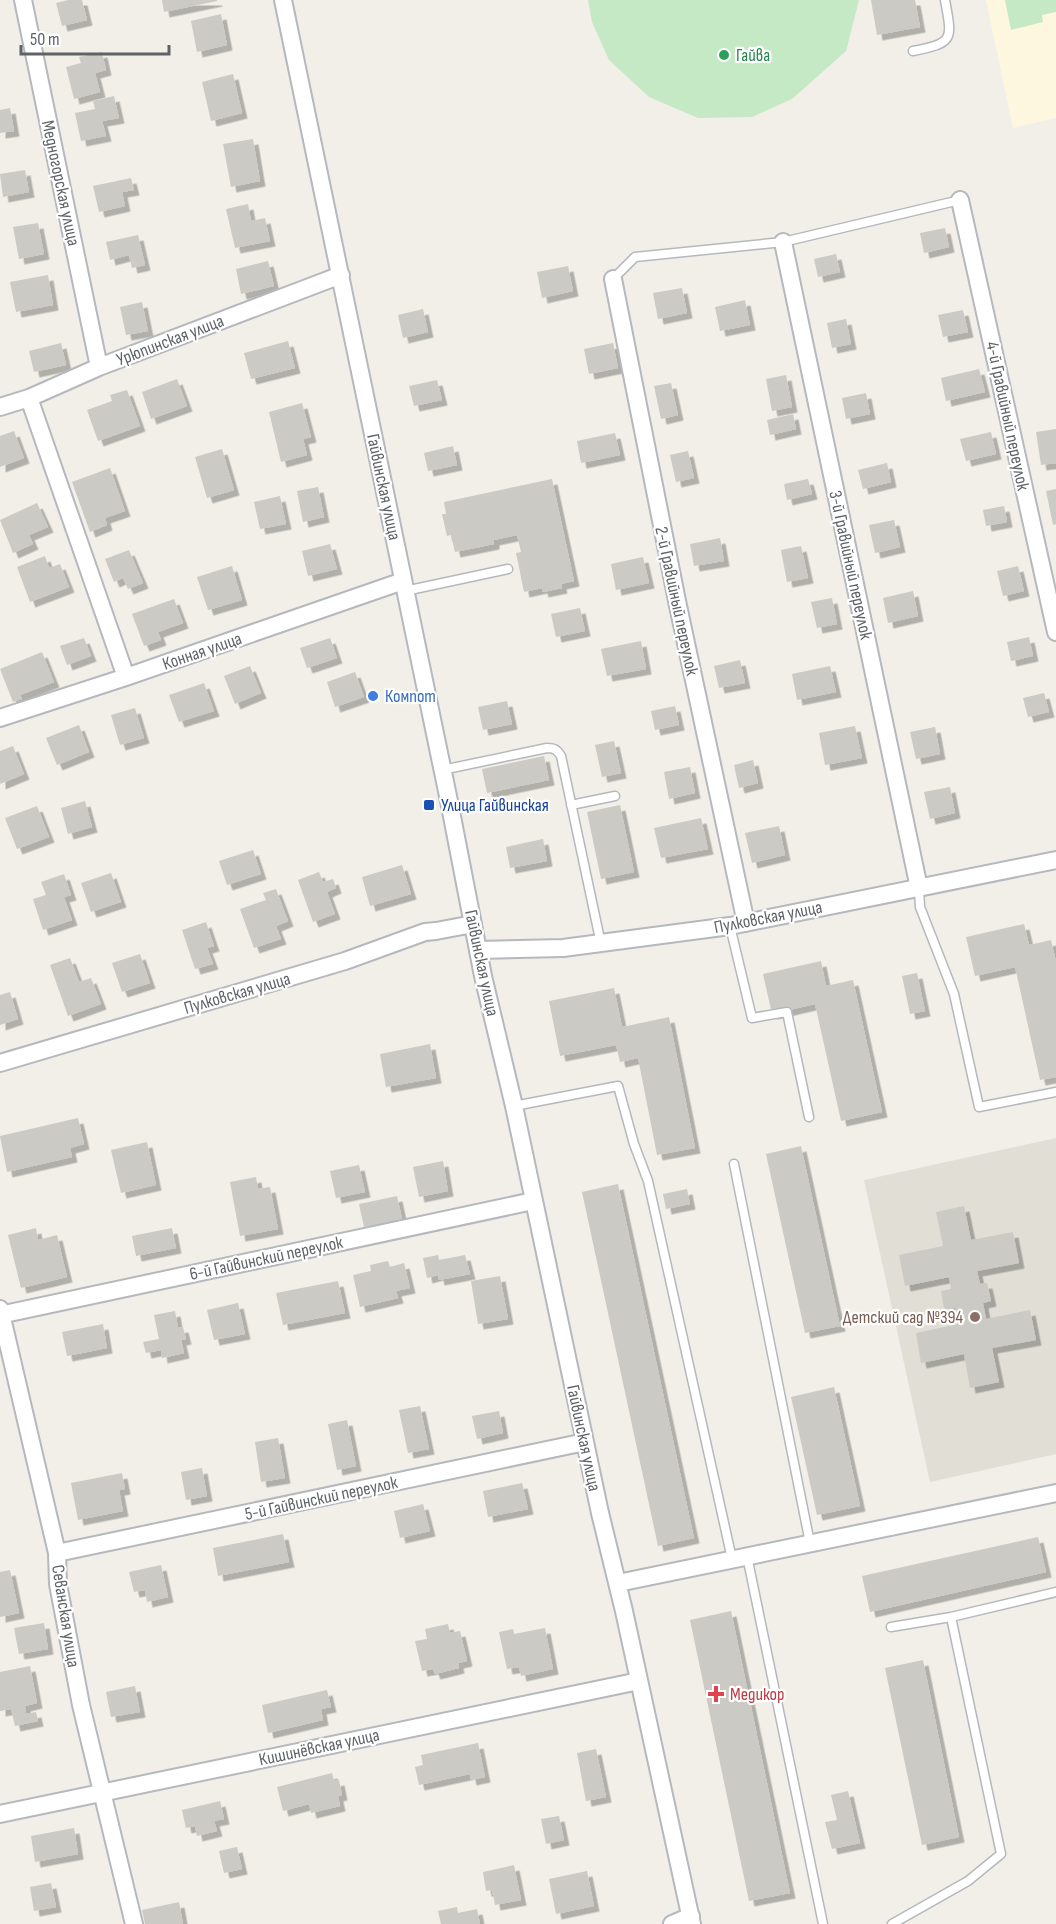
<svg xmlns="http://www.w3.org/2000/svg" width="1056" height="1924" font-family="'Sofia Sans Condensed',sans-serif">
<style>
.commercial{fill:#fef7e0}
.education{fill:#e1ded6}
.green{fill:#c5e8c5}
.building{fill:#cccac5;filter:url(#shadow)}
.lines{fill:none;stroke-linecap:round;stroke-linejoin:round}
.lane-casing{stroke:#b5b8bc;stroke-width:11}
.street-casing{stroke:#b5b8bc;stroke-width:20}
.lane{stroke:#fff;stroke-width:8}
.street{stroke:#fff;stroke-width:16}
.leisure-dot{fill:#2e9e5b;stroke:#fff;stroke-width:2}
.shop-dot{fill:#3f7fe0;stroke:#fff;stroke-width:2}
.transit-dot{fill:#1a4fb4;stroke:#fff;stroke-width:2}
.education-dot{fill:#8d6e63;stroke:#fff;stroke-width:2}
.health-dot{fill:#e0444e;stroke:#fff;stroke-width:2}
.labels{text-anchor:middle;stroke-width:4.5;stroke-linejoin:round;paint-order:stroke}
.leisure-label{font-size:18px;fill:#27864d;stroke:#fff;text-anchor:start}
.street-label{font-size:18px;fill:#5f6368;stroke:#fff}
.shop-label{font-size:18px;fill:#366cbe;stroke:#fff;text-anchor:start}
.transit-label{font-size:18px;fill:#164399;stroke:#fff;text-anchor:start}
.education-label{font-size:18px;fill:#785e54;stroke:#fff;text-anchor:end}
.health-label{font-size:18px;fill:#be3a42;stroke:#fff;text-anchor:start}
</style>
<defs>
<filter id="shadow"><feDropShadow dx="5.5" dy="5.5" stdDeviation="0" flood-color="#0004"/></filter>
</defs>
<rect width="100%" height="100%" fill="#f1efe8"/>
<!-- commercial -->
<path class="commercial" d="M986 0H1056V118L1013 128Z"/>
<!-- education -->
<path class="education" d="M1056 1138V1454L930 1482 864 1180Z"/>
<!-- green -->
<path class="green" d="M588 0H859L846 51 792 99 752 117 698 118 649 97 609 60 592 22Z
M1005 0H1056V12L1042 15 1043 22 1011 30Z"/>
<!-- building -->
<path class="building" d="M68 0H82L87 20 62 26 56 3Z
M162 0H217V1L164 12Z
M871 0H915L920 27 877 35Z
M221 14 227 45 197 52 191 21Z
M102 52 106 70 95 73 100 92 74 99 66 67 81 63 79 57Z
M233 74 242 113 211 121 202 82Z
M114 96 119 118 102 121 106 136 81 141 75 113 95 109 93 101Z
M10 108 14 131 0 133V110Z
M253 139 260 181 231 187 223 144Z
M25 170 29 192 3 197 0 174Z
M131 178 134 190 122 192 125 206 99 212 93 186Z
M248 204 251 221 265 218 270 241 235 248 226 209Z
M38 223 44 254 19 259 13 227Z
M945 228 949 247 924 253 920 233Z
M138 235 145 265 132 268 129 255 110 260 106 242Z
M836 254 840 272 818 277 814 259Z
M268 261 274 286 241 294 236 269Z
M568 266 573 291 542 298 537 272Z
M48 275 53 305 16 312 10 282Z
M682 288 687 313 658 319 653 293Z
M745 300 750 325 720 331 715 307Z
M142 302 148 331 126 335 120 307Z
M423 309 428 332 403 338 398 315Z
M963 310 968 332 943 337 938 315Z
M846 319 851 344 832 348 827 323Z
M288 341 295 368 251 379 244 353Z
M61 343 66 365 34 372 29 351Z
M613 343 618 368 589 374 584 349Z
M979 369 985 392 946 401 941 378Z
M786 375 792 407 772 411 766 379Z
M177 379 187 406 151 419 142 392Z
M437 380 442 400 414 406 409 386Z
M671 383 678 415 661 419 654 386Z
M127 390 140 426 98 441 87 410 112 401 110 395Z
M866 393 870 414 846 419 842 398Z
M302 403 311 437 303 439 307 455 281 462 269 412Z
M793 414 796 429 770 435 767 420Z
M1056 429V463L1041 465 1036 432Z
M14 431 24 458 0 467V436Z
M991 432 996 454 966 461 960 439Z
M615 433 620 455 581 463 577 441Z
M453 446 457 465 428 471 424 453Z
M222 449 234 490 207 498 195 457Z
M688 451 694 478 676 482 670 455Z
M887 463 891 482 863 489 858 470Z
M110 468 125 511 105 518 107 525 90 532 72 482Z
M552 479 574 581 561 584 562 588 543 592 542 588 524 592 516 553 521 552 517 535 494 540V544L455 552 451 535 447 536 442 514H446L444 502Z
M808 479 812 494 787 500 784 484Z
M318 487 324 517 303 522 297 491Z
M1056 489V524L1053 525 1046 491Z
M280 496 286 524 260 529 254 502Z
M37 503 48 527 29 535 33 544 13 553 0 520Z
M1004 506 1007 522 986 526 983 510Z
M894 520 900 547 875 553 869 525Z
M720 538 724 561 694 566 690 544Z
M330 544 337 569 308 576 302 551Z
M801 546 808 578 787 582 781 550Z
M129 550 143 583 128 589 123 578 114 582 105 559Z
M45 556 49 568 60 564 69 587 30 602 17 567Z
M643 557 649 583 616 590 611 564Z
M232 566 242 600 208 610 197 577Z
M1018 566 1024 591 1003 596 997 571Z
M913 591 918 616 888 623 883 598Z
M832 598 837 624 817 628 811 602Z
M174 599 183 623 158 632 161 640 144 646 132 614Z
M580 608 585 631 556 637 551 614Z
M1029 637 1033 656 1011 661 1007 642Z
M84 638 91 656 67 665 60 646Z
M330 638 337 658 307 668 300 648Z
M641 641 646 669 607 676 601 649Z
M42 652 54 682 20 695 22 699 13 702 0 669Z
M740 660 745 683 719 688 714 666Z
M250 666 261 693 235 704 224 676Z
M830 666 836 692 797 700 792 674Z
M355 672 364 697 335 707 327 682Z
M204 683 214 711 179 722 169 695Z
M1044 693 1049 712 1028 717 1023 698Z
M507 701 512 724 483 730 478 707Z
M675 706 679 725 655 730 651 711Z
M135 708 144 738 120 745 111 715Z
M79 725 89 752 57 765 46 738Z
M855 726 862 758 825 765 819 733Z
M935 727 940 754 916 759 910 732Z
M614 741 621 773 602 777 595 745Z
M13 746 24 774 0 784V751Z
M544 756 549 780 487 793 482 769Z
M753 760 758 783 739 788 734 765Z
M690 767 695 793 669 799 664 772Z
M950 787 955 813 930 819 924 792Z
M85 801 92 827 68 834 61 808Z
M620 805 634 872 601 879 587 812Z
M37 806 49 837 17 849 5 818Z
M701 818 708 849 661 858 654 828Z
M779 826 785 855 752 863 745 833Z
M543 839 547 861 510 868 506 847Z
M253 850 261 874 227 885 219 861Z
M402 865 411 894 370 906 362 877Z
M319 872 323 882 333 879 336 888 327 892 335 914 313 922 298 880Z
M111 873 121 902 91 912 81 883Z
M64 874 71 895 64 897 72 920 43 930 33 899 46 895 41 882Z
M276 889 288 921 276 926 281 939 254 948 240 909 266 900 263 893Z
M206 922 214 946 207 948 213 964 195 969 182 930Z
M1024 924 1029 945 1051 940 1056 962V1077L1040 1080 1015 967 975 976 966 937Z
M140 954 150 983 122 992 112 963Z
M70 958 79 982 91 978 101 1004 68 1016 50 965Z
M821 961 826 986 853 980 882 1112 841 1121 815 1004 772 1014 763 974Z
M917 973 925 1011 910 1014 902 976Z
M614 988 622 1027 669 1017 695 1148 657 1155 638 1058 620 1062 616 1045 560 1056 549 1001Z
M10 992 18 1019 0 1025V995Z
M430 1044 436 1078 386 1087 380 1054Z
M78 1118 84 1144 70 1148 72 1157 7 1172 0 1136Z
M147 1142 156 1185 121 1193 111 1150Z
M801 1146 840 1326 805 1333 766 1154Z
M443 1161 448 1191 419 1197 413 1167Z
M359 1165 365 1192 336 1198 330 1171Z
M256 1177 258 1189 270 1187 278 1229 240 1236 230 1182Z
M618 1184 694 1538 658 1546 582 1192Z
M687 1189 690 1204 666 1209 663 1194Z
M397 1196 402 1219 364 1227 359 1204Z
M964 1206 971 1240 1013 1232 1019 1263 977 1271 980 1284 987 1283 991 1301 983 1303 986 1319 1030 1310 1036 1340 992 1348 999 1382 970 1388 964 1354 921 1363 916 1333 958 1324 955 1308 944 1309 941 1291 951 1289 949 1277 905 1286 899 1255 943 1246 936 1212Z
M36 1228 38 1240 57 1235 67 1277 21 1288 8 1235Z
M172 1228 176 1248 136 1256 132 1236Z
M438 1255 439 1260 465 1255 470 1274 439 1280 438 1275 427 1278 423 1258Z
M388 1261 390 1267 404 1263 410 1288 396 1291 398 1298 360 1307 353 1275 371 1271 370 1265Z
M500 1276 508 1319 478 1324 471 1281Z
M338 1281 345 1313 283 1325 276 1293Z
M238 1303 245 1334 214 1340 207 1310Z
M175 1311 178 1328 183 1327 186 1339 181 1340 184 1353 162 1358 161 1350 146 1353 143 1342 159 1339 154 1315Z
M103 1324 107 1348 67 1356 62 1332Z
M834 1387 860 1506 817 1515 791 1397Z
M420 1406 429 1449 408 1453 399 1410Z
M499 1411 503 1433 477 1439 472 1416Z
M347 1420 356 1466 337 1470 328 1424Z
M278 1438 285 1478 261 1482 255 1442Z
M202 1468 207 1496 186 1500 181 1472Z
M122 1473 125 1489 119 1490 123 1511 78 1520 71 1483Z
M522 1483 528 1509 488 1517 483 1491Z
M423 1504 430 1531 400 1538 394 1511Z
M283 1534 289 1562 218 1576 213 1548Z
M1038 1537 1046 1572 870 1612 862 1576Z
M161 1565 168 1597 147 1602 145 1590 134 1592 129 1572Z
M10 1570 19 1613 0 1617V1572Z
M731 1611 790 1893 749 1901 690 1620Z
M44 1623 48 1649 19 1654 14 1628Z
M448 1624 450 1633 460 1631 467 1661 458 1663 459 1668 435 1674 433 1669 422 1671 415 1641 427 1639 425 1629Z
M545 1628 553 1669 521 1676 519 1667 507 1669 499 1632 513 1629 514 1634Z
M923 1660 959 1837 922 1845 885 1668Z
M30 1666 37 1703 25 1706 26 1714 36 1712 38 1721 15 1726 11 1709 0 1711V1672Z
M135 1686 140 1712 111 1717 106 1692Z
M327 1690 331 1707 321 1709 323 1720 268 1733 262 1705Z
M478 1743 485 1777 471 1780 470 1774 419 1785 415 1767 423 1765 421 1755Z
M596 1749 606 1797 586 1801 577 1753Z
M332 1773 334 1781 339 1780 342 1795 338 1796 340 1806 311 1813 309 1804 283 1811 277 1787Z
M848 1791 860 1843 832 1849 825 1822 837 1820 831 1795Z
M220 1801 224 1819 214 1821 217 1831 197 1836 195 1826 186 1828 182 1810Z
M559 1816 564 1840 546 1844 541 1819Z
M74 1828 78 1854 35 1862 31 1836Z
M237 1847 242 1869 224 1873 219 1851Z
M514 1865 521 1900 495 1905 492 1890 486 1891 483 1872Z
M587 1871 594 1906 556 1914 549 1879Z
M51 1883 56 1907 34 1911 30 1887Z
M179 1902 183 1924H145L142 1910Z
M457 1907 458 1913 477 1909 480 1924H441L438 1911Z"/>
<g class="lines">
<!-- lane casing -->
<g class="lane-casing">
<path id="lane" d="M913 51C955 43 952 39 945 0
M613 279 635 257 783 242 960 200
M405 591 508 569
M442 770 547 748C555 748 557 750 561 756L601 944
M571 805 615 796
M919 888 920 907 954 994 979 1107 1056 1092
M730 926 752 1018 787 1012 809 1117
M514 1106 618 1086 634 1144 648 1181 732 1559
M734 1164 810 1543
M747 1556 823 1924
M891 1627 951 1617 1056 1592
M892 1924 968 1881 1001 1854 951 1617"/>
</g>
<!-- street casing -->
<g class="street-casing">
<path id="street" d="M23 0 99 367
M283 0 449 801 483 976 514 1106 600 1513 624 1611 692 1924
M960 200 1056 632
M783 242 919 888
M613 279 677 601 746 923
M29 398 126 677
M0 407 29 398 99 367 341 275
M0 718 126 677 403 581
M478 950 563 948 730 926 1056 860
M0 1063 345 961 425 932 436 931 473 924
M0 1309 57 1553 58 1584 81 1705 134 1924
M0 1315 533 1201
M57 1553 585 1442
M618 1583 1056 1493
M0 1814 639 1681
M672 1924 691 1916"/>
</g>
<!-- lane -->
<use href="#lane" class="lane"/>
<!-- street -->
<use href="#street" class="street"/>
</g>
<!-- markers -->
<circle class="leisure-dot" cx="724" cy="55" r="6"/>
<circle class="shop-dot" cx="373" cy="696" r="6"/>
<rect class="transit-dot" x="423" y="799" width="12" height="12" rx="3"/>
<circle class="education-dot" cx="975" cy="1317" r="6"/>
<path class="health-dot" d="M713 1685h6v6h6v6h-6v6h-6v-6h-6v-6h6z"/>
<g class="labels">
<!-- leisure labels -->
<g class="leisure-label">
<text x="736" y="61">Гайва</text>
</g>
<!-- street labels -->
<g class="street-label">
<text transform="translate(61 183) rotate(78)" y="6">Медногорская улица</text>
<text transform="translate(170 340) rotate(-21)" y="6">Урюпинская улица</text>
<text transform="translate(1008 416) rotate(78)" y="6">4-й Гравийный переулок</text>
<text transform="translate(384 487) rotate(78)" y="6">Гайвинская улица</text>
<text transform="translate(851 565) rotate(78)" y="6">3-й Гравийный переулок</text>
<text transform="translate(677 601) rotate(78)" y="6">2-й Гравийный переулок</text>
<text transform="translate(202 651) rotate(-19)" y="6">Конная улица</text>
<text transform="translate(768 917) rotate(-11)" y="6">Пулковская улица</text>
<text transform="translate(482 963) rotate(78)" y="6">Гайвинская улица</text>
<text transform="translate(237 993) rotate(-16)" y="6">Пулковская улица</text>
<text transform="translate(266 1258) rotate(-12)" y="6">6-й Гайвинский переулок</text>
<text transform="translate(584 1438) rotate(78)" y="6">Гайвинская улица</text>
<text transform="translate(321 1498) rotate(-12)" y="6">5-й Гайвинский переулок</text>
<text transform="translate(66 1616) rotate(81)" y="6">Севанская улица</text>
<text transform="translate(319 1747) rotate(-12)" y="6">Кишинёвская улица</text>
</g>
<!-- shop labels -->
<g class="shop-label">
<text x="385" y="702">Компот</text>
</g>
<!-- transit labels -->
<g class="transit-label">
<text x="441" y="811">Улица Гайвинская</text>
</g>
<!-- education labels -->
<g class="education-label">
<text x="963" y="1323">Детский сад №394</text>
</g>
<!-- health labels -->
<g class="health-label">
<text x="730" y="1700">Медикор</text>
</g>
</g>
<!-- scale -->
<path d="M21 45v9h148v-9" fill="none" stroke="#5f6368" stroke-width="3"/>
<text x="30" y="45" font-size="18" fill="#5f6368" stroke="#ffffff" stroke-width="4.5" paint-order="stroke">50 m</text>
</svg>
